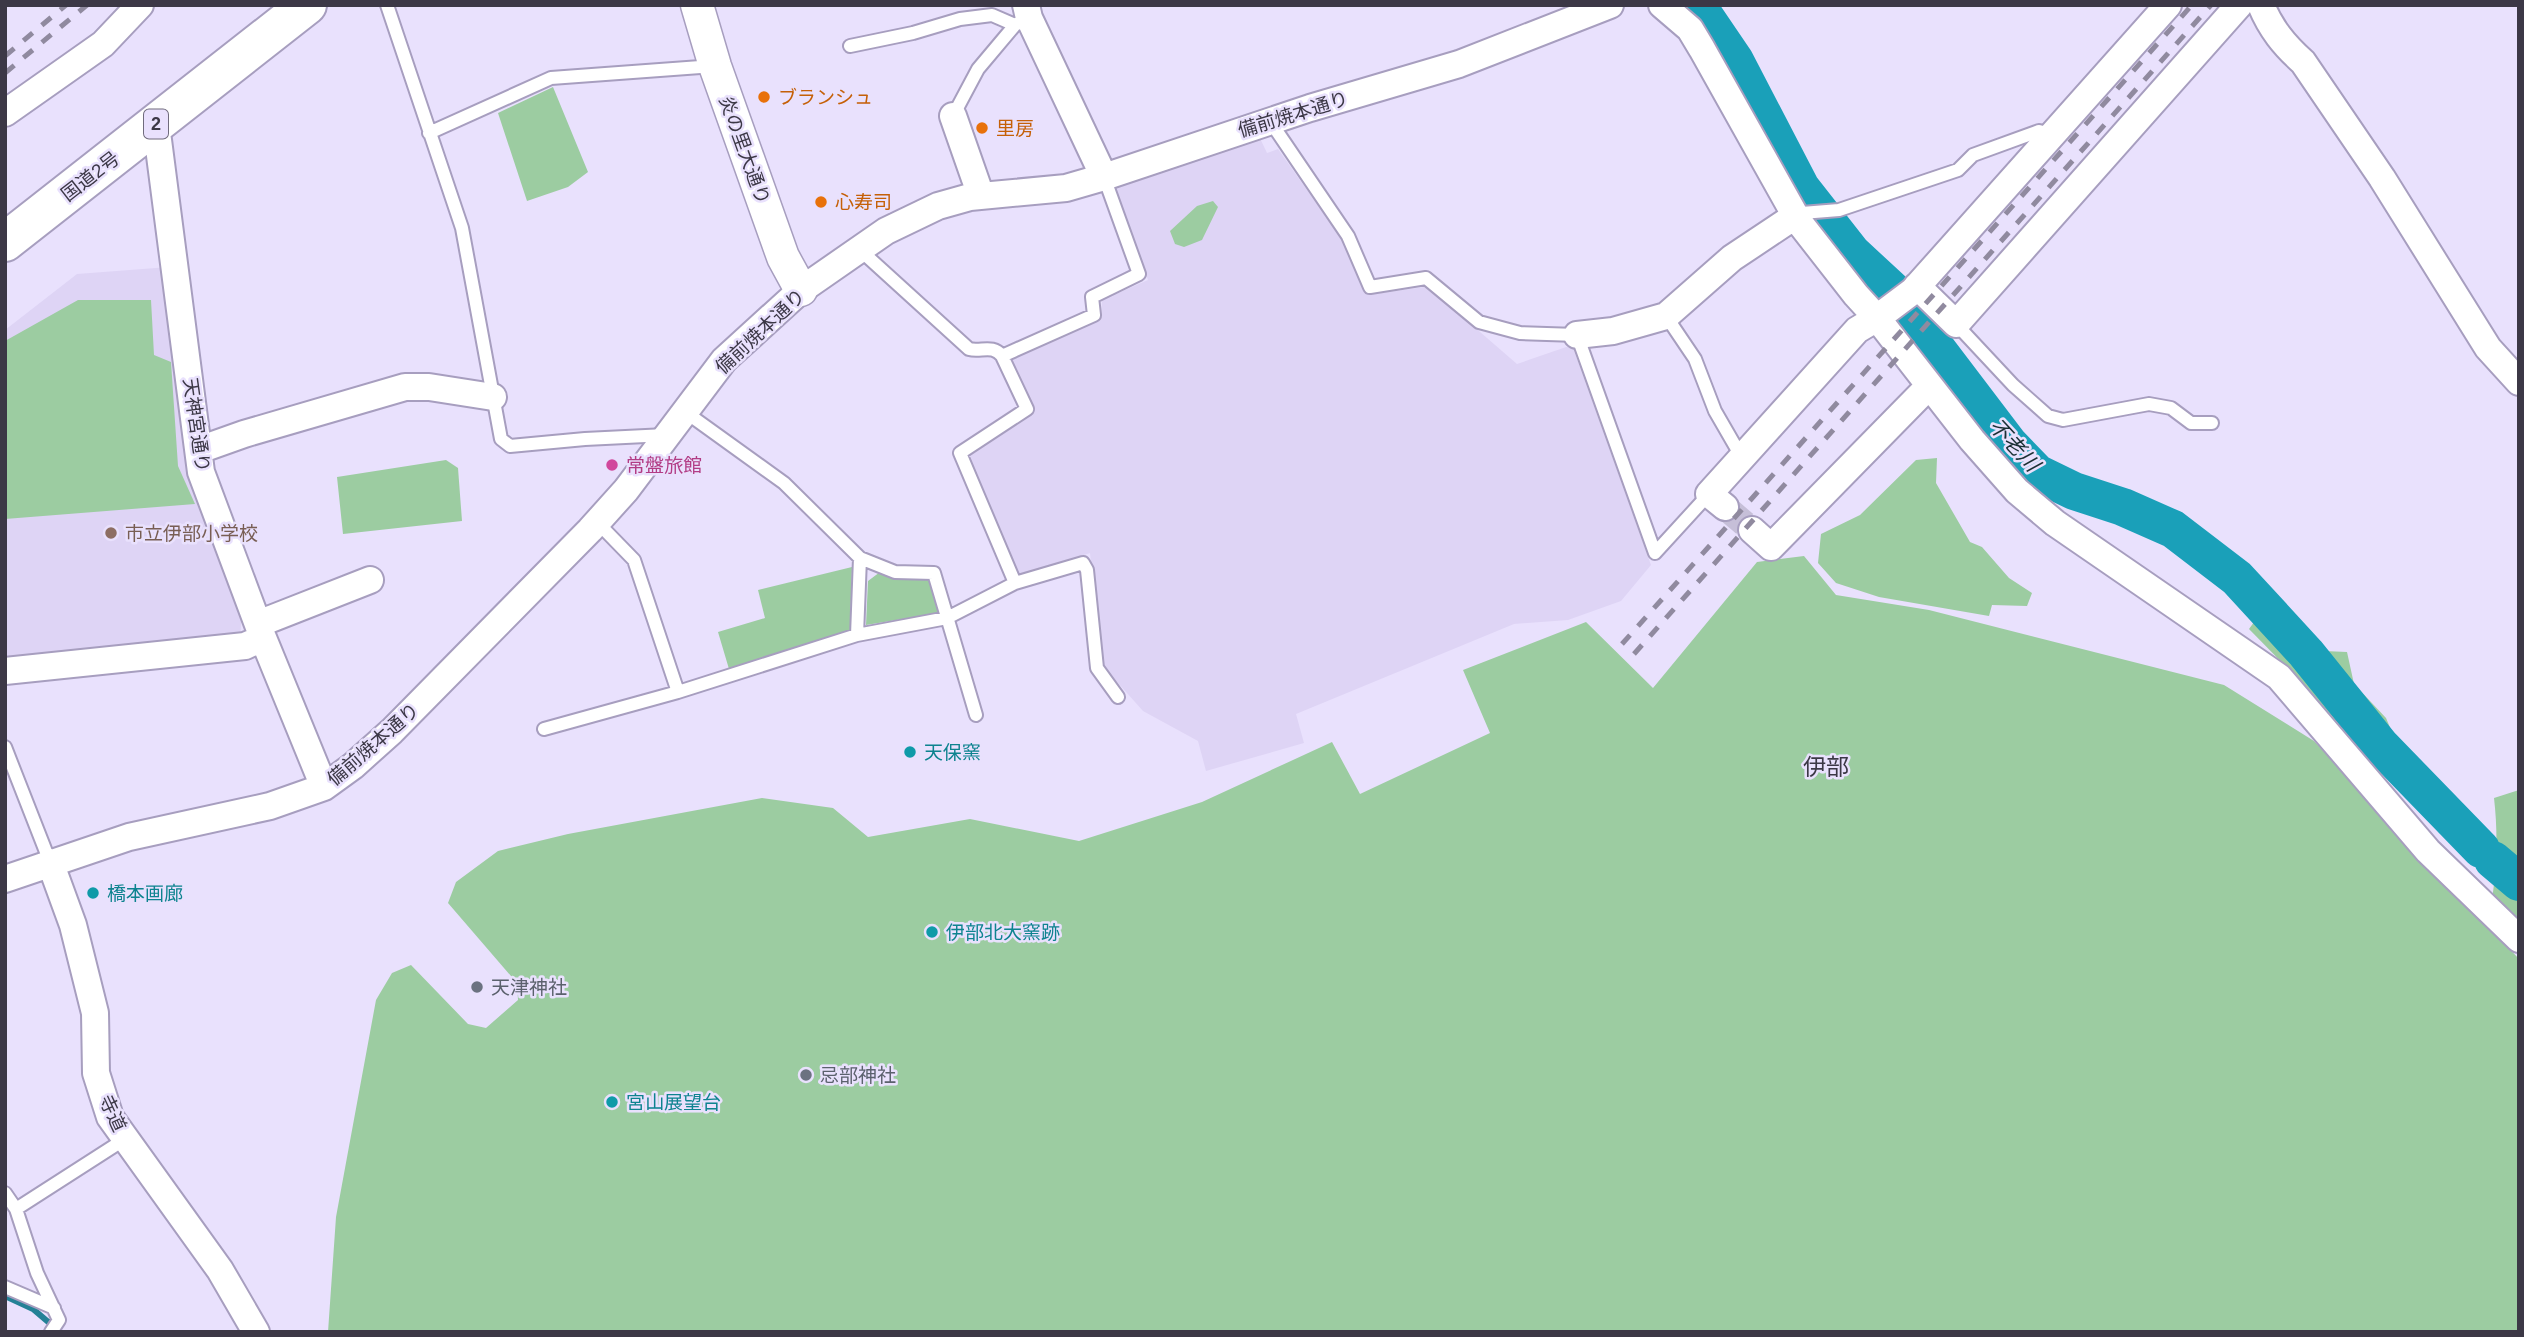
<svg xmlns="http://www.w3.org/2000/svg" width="2524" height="1337" font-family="Helvetica,'Noto Sans JP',sans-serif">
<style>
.built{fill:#ded4f5}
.green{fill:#9ccca1}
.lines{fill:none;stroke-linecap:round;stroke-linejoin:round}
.stream{stroke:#248196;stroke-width:6}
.river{stroke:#1aa0b9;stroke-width:38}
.minor-tunnel{stroke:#c6bfd8;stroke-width:26;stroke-dasharray:26 13;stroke-linecap:butt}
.service-casing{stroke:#a79ebf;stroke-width:16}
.minor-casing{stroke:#a79ebf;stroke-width:30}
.tertiary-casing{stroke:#a79ebf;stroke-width:35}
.trunk-casing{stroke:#a79ebf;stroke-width:42}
.service{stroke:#fff;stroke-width:12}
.minor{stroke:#fff;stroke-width:26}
.tertiary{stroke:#fff;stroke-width:32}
.trunk{stroke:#fff;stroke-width:38}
.rail{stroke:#908a9f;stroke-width:5;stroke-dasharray:12 12;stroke-linecap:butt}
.food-dot{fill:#e8710a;stroke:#e9e1fd;stroke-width:2.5}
.hotel-dot{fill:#d1479c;stroke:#e9e1fd;stroke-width:2.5}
.education-dot{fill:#8d6e63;stroke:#e9e1fd;stroke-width:2.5}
.culture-dot{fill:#0f9aa8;stroke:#e9e1fd;stroke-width:2.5}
.worship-dot{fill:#6b7280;stroke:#e9e1fd;stroke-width:2.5}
.labels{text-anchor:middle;stroke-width:5;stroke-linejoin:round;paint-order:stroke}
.shield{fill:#e9e1fd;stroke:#706b7d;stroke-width:2}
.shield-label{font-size:18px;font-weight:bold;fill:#3c3846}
.food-label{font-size:19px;fill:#c56008;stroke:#e9e1fd;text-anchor:start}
.street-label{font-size:19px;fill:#3c3846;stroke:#e9e1fd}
.hotel-label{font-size:19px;fill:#b23c85;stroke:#e9e1fd;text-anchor:start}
.education-label{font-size:19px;fill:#785e54;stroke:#e9e1fd;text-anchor:start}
.culture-label{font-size:19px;fill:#0d838f;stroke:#e9e1fd;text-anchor:start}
.worship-label{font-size:19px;fill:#5b616d;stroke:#e9e1fd;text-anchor:start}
.water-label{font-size:21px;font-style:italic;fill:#1a2f34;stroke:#e9e1fd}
.quarter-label{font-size:23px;fill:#3c3846;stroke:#e9e1fd}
</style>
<rect width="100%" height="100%" fill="#e9e1fd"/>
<!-- built -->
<path class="built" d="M1258 134 1267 153 1278 149 1341 238 1367 295 1424 287 1457 312 1517 364 1572 345 1651 565 1621 601 1568 620 1514 624 1296 714 1304 743 1206 771 1198 741 1143 711 1102 665 1090 553 1018 576 965 457 968 453 1035 411 1024 385 1010 362 1011 359 1101 318 1102 300 1148 280 1114 183Z
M169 267 242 605 240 642 5 664V330L77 274Z"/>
<!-- green -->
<path class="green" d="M553 87 588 172 568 187 527 201 498 113Z
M1213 201 1218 207 1202 240 1184 247 1175 244 1170 231 1197 206Z
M78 300H151L154 355 171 362 178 466 195 504 5 519V341Z
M1937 458 1936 483 1970 542 1982 547 2009 578 2032 593 2027 606 1992 605 1989 616 1879 597 1836 583 1818 563 1821 534 1860 515 1916 460Z
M446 460 458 468 462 521 343 534 337 477Z
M1804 556 1836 595 1929 610 2224 685 2314 741 2519 959V1332H328L336 1217 376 1000 392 973 411 965 468 1024 486 1028 518 1000 517 983 448 903 456 882 498 851 568 834 762 798 833 808 868 837 970 819 1079 841 1202 802 1332 742 1360 794 1490 733 1463 670 1586 622 1653 688 1757 562Z
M852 567 850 630 729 669 718 632 765 618 758 590Z
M880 572 929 579 939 613 866 625 868 581Z
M2277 607 2324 651 2347 652 2354 684 2386 718 2403 758 2387 775 2368 771 2304 685 2249 629 2257 618Z
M2519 790V926L2492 900C2497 866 2498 832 2494 798Z"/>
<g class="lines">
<!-- stream -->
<path class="stream" d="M5 1296 33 1309 60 1332"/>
<!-- river -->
<path class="river" d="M1697 5 1735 61 1801 188 1852 253 1892 290 2009 444 2037 473 2074 491 2123 507 2173 529 2237 578 2306 653 2380 745 2481 849
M2493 860 2519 882"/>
<!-- minor-tunnel -->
<path class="minor-tunnel" d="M1725 507 1752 530"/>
<!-- service casing -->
<g class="service-casing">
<path id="service" d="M387 5 462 228 501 439 510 446 585 439 666 435
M850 46 913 33 960 19 992 15 1015 25
M953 116 978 69 1015 25 1022 21
M1270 121 1348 236 1370 287 1426 278 1479 322 1520 333 1577 335 1655 553 1709 494
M429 133 551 78 714 66
M1104 177 1139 274 1092 297 1094 315 1002 356 1027 409 960 453 1015 583 1083 563 1087 570 1097 668 1118 697
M1795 216 1802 213 1839 210 1958 170 1973 155 2039 131 2053 135
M859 249 969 349C981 352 993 344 1002 356
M1666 316 1695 359 1715 411 1741 456
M1956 324 2013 385 2048 416 2063 420 2149 404 2171 408 2191 423H2212
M684 411 784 483 860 558 895 572 934 573 976 715
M597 522 634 560 678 692
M857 635 860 558
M544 729 678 692 857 635 947 618 1015 583
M5 747 50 862
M5 1193 16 1209 37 1273 59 1320 51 1332
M16 1209 125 1139
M5 1287 54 1308"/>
</g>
<!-- minor casing -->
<g class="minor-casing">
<path id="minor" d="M1026 5 1029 18 1104 177
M1662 5 1690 29 1702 49 1799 222 1856 295 1877 318 1972 440 2017 491 2055 523 2279 677 2428 851 2519 939
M2261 5C2271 29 2284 45 2303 62L2382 178 2488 348 2519 382
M5 113 103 44 140 5
M953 116 981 196
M153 127 158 140 201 472 263 638 324 787
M1917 286 1956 324 2239 5
M1577 335 1613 331 1666 316 1732 258 1795 216
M199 450 244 434 405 387H429L493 397
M1725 507 1709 494 1857 330 1877 318 1913 291 2168 5
M1752 530 1771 547 1929 386
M258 624 370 580
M5 671 245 646 263 638
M50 862 73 925 95 1013 96 1073 110 1117 220 1270 256 1332
M5 879 129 837 270 806 324 787 353 766 392 731 590 530 626 490 724 360 801 290 886 231 938 206 970 197 1066 188 1104 177 1310 108 1459 64 1610 5"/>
</g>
<!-- tertiary casing -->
<g class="tertiary-casing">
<path id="tertiary" d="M697 5 715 66 783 257 801 290"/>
</g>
<!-- trunk casing -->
<g class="trunk-casing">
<path id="trunk" d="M5 242 307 5"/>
</g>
<!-- service -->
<use href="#service" class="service"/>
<!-- minor -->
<use href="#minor" class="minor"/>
<!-- tertiary -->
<use href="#tertiary" class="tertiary"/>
<!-- trunk -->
<use href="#trunk" class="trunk"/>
<!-- rail -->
<path class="rail" d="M5 56 66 5
M5 73 87 5
M1622 644 2192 5
M1634 654 2211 5"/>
</g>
<!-- markers -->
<g class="food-dot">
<circle cx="764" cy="97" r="7"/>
<circle cx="982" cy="128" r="7"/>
<circle cx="821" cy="202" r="7"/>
</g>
<circle class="hotel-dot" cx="612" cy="465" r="7"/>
<circle class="education-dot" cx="111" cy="533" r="7"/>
<g class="culture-dot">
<circle cx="910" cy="752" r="7"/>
<circle cx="93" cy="893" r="7"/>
<circle cx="932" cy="932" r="7"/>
<circle cx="612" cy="1102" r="7"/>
</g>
<g class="worship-dot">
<circle cx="477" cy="987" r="7"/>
<circle cx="806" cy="1075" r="7"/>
</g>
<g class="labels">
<!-- shield labels -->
<rect class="shield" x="144" y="109.5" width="24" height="29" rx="5"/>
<g class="shield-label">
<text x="156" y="130">2</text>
</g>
<!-- food labels -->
<g class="food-label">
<text x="778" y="104">ブランシュ</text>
<text x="996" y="135">里房</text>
<text x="835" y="209">心寿司</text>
</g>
<!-- street labels -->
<g class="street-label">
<text transform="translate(1293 114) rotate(-17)" y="7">備前焼本通り</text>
<text transform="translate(745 150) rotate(70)" y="7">炎の里大通り</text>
<text transform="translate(90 176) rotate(-38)" y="7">国道2号</text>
<text transform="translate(760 331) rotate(-43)" y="7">備前焼本通り</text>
<text transform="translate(197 425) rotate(82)" y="7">天神宮通り</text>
<text transform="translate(373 744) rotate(-41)" y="7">備前焼本通り</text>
<text transform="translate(113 1113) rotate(65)" y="7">寺道</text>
</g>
<!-- hotel labels -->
<g class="hotel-label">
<text x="626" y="472">常盤旅館</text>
</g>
<!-- education labels -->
<g class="education-label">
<text x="125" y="540">市立伊部小学校</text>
</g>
<!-- culture labels -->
<g class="culture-label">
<text x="924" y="759">天保窯</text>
<text x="107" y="900">橋本画廊</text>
<text x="946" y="939">伊部北大窯跡</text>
<text x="626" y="1109">宮山展望台</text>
</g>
<!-- worship labels -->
<g class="worship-label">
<text x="491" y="994">天津神社</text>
<text x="820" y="1082">忌部神社</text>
</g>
<!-- water labels -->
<g class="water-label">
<text transform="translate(2014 445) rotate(47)" y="7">不老川</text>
</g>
<!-- quarter labels -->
<g class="quarter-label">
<text x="1826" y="775">伊部</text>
</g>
</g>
<!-- border -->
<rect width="2524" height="1337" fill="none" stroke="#3c3846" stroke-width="14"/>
</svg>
